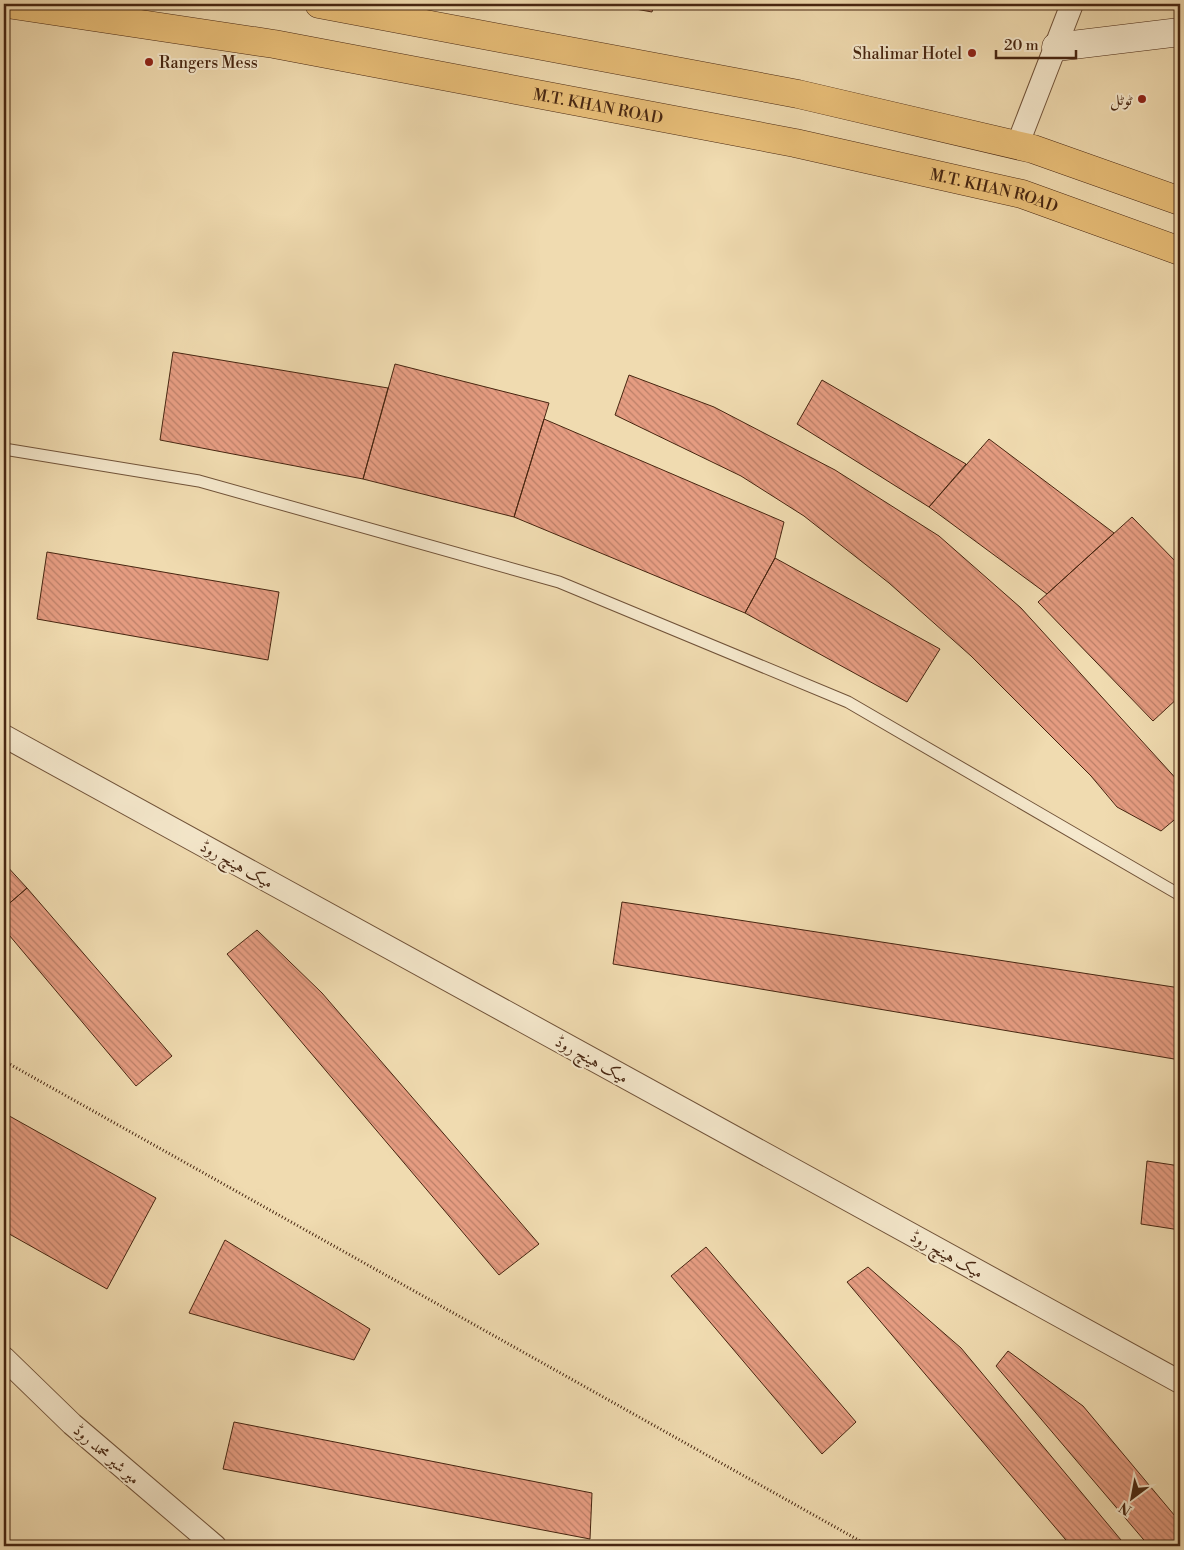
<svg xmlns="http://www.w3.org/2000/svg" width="1184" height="1550" font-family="'Libre Bodoni',Amiri,serif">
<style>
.building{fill:url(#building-back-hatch);stroke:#472611}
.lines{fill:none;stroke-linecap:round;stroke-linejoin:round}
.lane-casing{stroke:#715339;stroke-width:13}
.street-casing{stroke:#715339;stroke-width:24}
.secondary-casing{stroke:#472611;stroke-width:29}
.highway-casing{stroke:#472611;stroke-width:29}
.path{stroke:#472611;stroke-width:3;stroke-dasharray:1 2.5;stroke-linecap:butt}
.lane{stroke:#f5e8cc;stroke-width:11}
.street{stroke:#f5e8cc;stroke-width:22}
.secondary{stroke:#f5e8cc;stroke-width:28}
.highway{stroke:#e8be78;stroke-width:28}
.poi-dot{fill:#8f2418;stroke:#f5e8cc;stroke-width:2}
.labels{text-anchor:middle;stroke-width:4;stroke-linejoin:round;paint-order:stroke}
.poi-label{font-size:16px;fill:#472611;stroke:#f5e8cc;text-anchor:end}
.street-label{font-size:16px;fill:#472611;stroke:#f5e8cc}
</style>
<defs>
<pattern id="building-back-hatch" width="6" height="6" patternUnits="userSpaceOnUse" patternTransform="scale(1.25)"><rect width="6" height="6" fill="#e59c81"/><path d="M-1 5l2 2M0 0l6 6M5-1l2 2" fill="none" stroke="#bb7f68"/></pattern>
</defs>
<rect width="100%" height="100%" fill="#f0dbb0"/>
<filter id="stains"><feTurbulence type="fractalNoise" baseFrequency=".004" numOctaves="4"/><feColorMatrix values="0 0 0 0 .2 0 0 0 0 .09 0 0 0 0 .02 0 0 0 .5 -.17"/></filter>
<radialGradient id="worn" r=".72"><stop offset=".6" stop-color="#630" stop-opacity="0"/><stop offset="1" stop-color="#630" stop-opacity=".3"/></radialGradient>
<!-- building -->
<path class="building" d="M608 4H654L652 12Z
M173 352 388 388 363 479 160 440Z
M395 364 549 403 514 517 363 479Z
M629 375 714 407 835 470 939 536 1021 608 1180 783V815L1161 831 1117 807 1091 776 971 656 889 583 804 516 741 476 615 415Z
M822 380 966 464 929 507 797 424Z
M544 419 784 522 775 558 745 613 514 517Z
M989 439 1114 533 1047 594 929 507Z
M1132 517 1180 566V696L1153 721 1038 602Z
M47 552 279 592 268 660 37 619Z
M775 558 940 649 907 702 745 613Z
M4 863 27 888 4 908Z
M27 888 172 1056 136 1086 4 929V908Z
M622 902 1180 988V1060L613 964Z
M257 930 322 993 539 1244 499 1275 227 954Z
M4 1113 156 1198 107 1289 4 1231Z
M1147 1161 1180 1166V1230L1141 1224Z
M225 1240 370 1329 354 1360 189 1313Z
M706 1247 856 1422 822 1454 671 1276Z
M868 1267 961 1348 1126 1546H1071L847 1282Z
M1008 1351 1083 1406 1180 1522V1546H1149L996 1366Z
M234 1422 592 1493 590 1539 223 1469Z"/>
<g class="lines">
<!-- lane casing -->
<g class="lane-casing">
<path id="lane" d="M4 449 199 481 559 582 848 702 1180 895"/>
</g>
<!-- street casing -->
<g class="street-casing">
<path id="street" d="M1017 146 1072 4
M4 736 1180 1382
M4 1358 72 1424 215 1546"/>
</g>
<!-- secondary casing -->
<g class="secondary-casing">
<path id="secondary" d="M1056 47 1180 32"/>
</g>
<!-- highway casing -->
<g class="highway-casing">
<g id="highway">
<path id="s1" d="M7 4 274 44 795 143 1022 194 1180 251"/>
<path d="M319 4 798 94 1033 149 1180 201"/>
</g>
</g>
<!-- path -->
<path class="path" d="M4 1061 869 1546"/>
<!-- lane -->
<use href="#lane" class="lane"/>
<!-- street -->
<use href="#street" class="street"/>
<!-- secondary -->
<use href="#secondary" class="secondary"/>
<!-- highway -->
<use href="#highway" class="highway"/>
</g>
<!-- markers -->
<g class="poi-dot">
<circle cx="972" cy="53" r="5"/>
<circle cx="149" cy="62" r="5"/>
<circle cx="1142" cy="99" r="5"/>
</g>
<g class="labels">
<!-- poi labels -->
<g class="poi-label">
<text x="962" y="59">Shalimar Hotel</text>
<text x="159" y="68" text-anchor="start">Rangers Mess</text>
<text x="1132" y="105">ٹوٹل</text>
</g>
<!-- street labels -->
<g class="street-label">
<text dy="6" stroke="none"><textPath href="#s1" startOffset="600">M.T. KHAN ROAD</textPath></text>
<text dy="6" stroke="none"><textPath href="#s1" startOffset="1005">M.T. KHAN ROAD</textPath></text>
<text transform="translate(237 864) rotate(29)" y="6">میک ہینچ روڈ</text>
<text transform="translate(592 1059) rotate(29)" y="6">میک ہینچ روڈ</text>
<text transform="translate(947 1254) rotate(29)" y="6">میک ہینچ روڈ</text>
<text transform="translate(107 1454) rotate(41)" y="6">میر شیر محمد روڈ</text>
</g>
</g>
<!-- margin -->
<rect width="1184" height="1550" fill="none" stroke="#f0dbb0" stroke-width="20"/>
<rect x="5" y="5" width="1174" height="1540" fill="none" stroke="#472611" stroke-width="2.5"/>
<rect x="10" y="10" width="1164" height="1530" fill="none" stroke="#472611"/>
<!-- north arrow -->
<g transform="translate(1132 1498) rotate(212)" stroke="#f5e8cc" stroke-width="4" paint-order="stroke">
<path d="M0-4L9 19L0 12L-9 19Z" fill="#472611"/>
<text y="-8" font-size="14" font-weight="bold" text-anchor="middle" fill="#472611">N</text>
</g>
<!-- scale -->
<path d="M996 50v8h80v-8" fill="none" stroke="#472611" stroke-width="2.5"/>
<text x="1004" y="50" font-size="15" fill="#472611" stroke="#f5e8cc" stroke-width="4" paint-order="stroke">20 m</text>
<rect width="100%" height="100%" filter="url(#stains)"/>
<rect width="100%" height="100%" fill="url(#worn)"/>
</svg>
